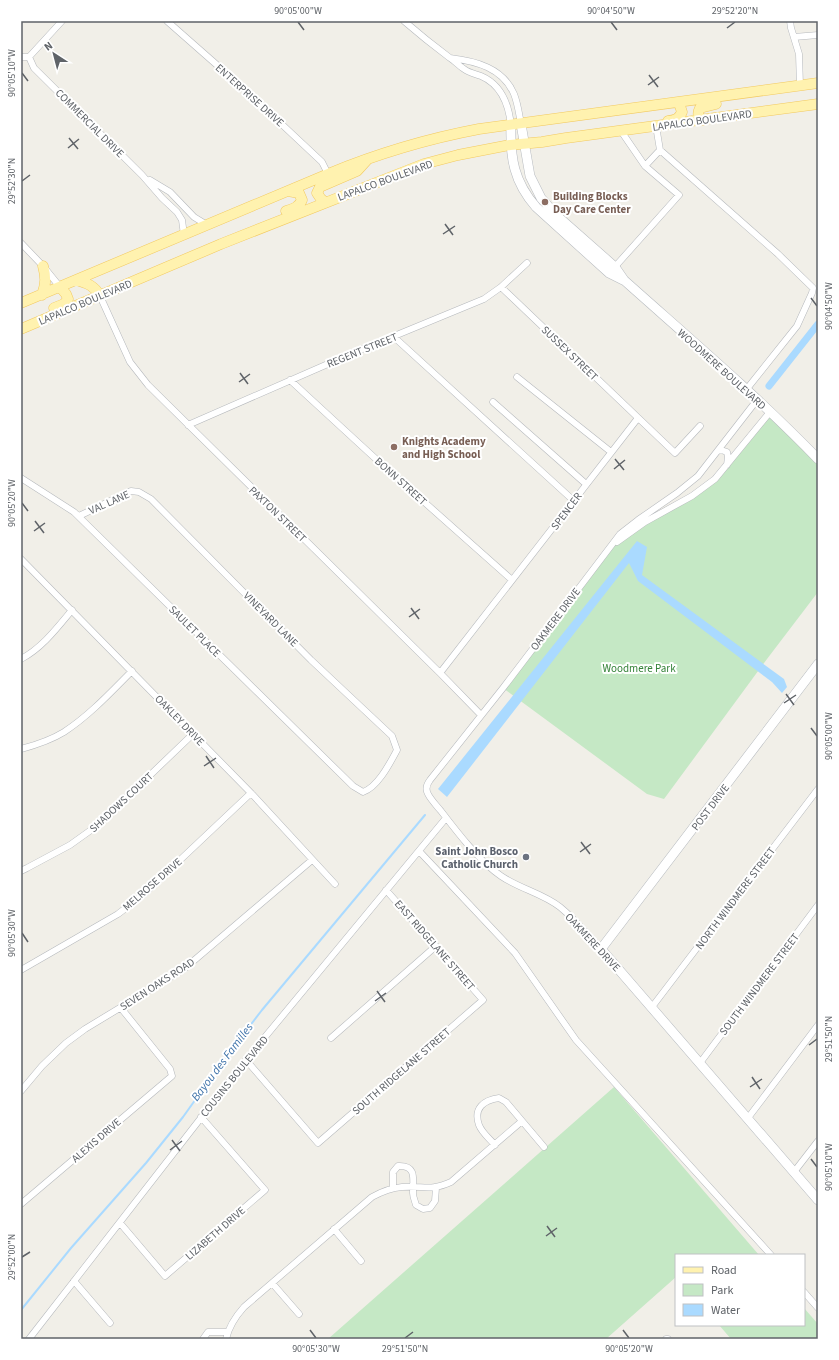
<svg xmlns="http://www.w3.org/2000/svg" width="839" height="1360" font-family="'Source Sans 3',sans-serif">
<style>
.green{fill:#c5e8c5}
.water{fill:#aadaff}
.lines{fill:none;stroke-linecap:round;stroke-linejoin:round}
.stream{stroke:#aadaff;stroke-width:2}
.canal{stroke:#aadaff;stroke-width:7}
.street-casing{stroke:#b5b8bc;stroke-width:7}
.secondary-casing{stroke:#b6babf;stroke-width:10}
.primary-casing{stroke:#f2c960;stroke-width:11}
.street{stroke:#fff;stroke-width:6}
.secondary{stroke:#fff;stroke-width:9}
.primary{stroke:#fff2af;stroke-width:10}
.ticks{fill:none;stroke:#5f6368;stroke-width:1.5}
.education-dot{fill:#8d6e63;stroke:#fff;stroke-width:1.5}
.worship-dot{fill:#6b7280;stroke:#fff;stroke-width:1.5}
.labels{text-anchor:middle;stroke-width:4;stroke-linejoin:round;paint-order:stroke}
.street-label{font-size:11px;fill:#5f6368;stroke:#fff}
.education-label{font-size:11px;font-weight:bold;fill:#785e54;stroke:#fff;text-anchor:start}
.park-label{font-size:11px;fill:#348238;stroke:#fff}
.worship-label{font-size:11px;font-weight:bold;fill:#5b616d;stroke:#fff;text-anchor:end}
.water-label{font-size:12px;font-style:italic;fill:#4174aa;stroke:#fff}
.neatline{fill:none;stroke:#5f6368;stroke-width:1.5}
.ticks-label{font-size:10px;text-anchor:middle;fill:#5f6368}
</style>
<rect width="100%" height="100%" fill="#f1efe8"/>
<!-- green -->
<path class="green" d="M770 412 818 459V592L767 659 664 799 647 794 503 688 611 547 704 488Z
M614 1087 759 1255H676V1277L606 1339H328Z
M804 1308 818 1324V1339H731L719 1325H804Z"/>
<!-- water -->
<path class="water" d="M637 541 647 547 642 575 784 679 787 687 782 693 772 682 638 581 629 563 447 797 438 789Z"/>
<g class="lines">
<!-- stream -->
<path class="stream" d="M21 1310 71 1248 146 1163 183 1117 228 1054 262 1010 425 815"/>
<!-- canal -->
<path class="canal" d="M769 386 818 324"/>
<!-- street casing -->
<g class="street-casing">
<path id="street" d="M167 21 242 87 322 162 328 174
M404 21C419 34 434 46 450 58 455 61 459 66 464 69 469 73 476 74 481 76 502 85 509 105 511 126
M790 21 791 28 799 54 800 86
M794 37 818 35
M21 57H29
M29 57 34 68 142 175 162 198 177 212 182 220 184 235
M29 57 62 21
M450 58C476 61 503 68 514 94 518 104 519 114 521 124
M656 126 660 150
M645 166 660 150 778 254 813 288 812 293 797 326 746 390
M150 180 170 192 194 217 207 225
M21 243 43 266 60 287
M613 269 679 195 645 166 621 131
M501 287 675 453 700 426
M100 296 130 362 148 385 440 673 480 714
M394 337 574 501
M517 377 611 452
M290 380 377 460 512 580
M493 402 586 484
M188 425 353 353 484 299 501 287 527 263
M718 451 721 450 727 452 728 457 727 465
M21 478 74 512 353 786 363 792C378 787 390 763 397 750L392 736 311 660 151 499 139 492 131 491 79 516
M617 542 645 522 692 496 715 479 770 412
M21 559 251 793 335 884
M21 659C42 648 57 628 72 610
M440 673 638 418
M21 749C36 745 51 740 64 732 90 715 111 692 132 671
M419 851 515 953 576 1040 771 1255
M21 871 27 868 70 845 98 825 193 734
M601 949C588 935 576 920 560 907 542 893 520 889 501 876 480 862 457 832 441 811 437 806 431 800 428 794 425 789 427 784 430 780L503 688 620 534 638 520 677 493 698 476 757 400
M21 970 118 914 144 894 251 793
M652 1007 818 789
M331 1038 436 946
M246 1060 318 1143 483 1000 386 890
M700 1063 818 905
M21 1091 42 1066 66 1043 85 1029 184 969 312 860
M748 1118 818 1025
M495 1145C490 1139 482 1133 479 1125 473 1108 484 1100 499 1098L506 1102 544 1147
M794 1172 818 1141
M393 1188V1172L398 1166C417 1165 413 1179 413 1193 413 1197 415 1201 416 1205L423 1209 430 1208 435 1201 436 1188
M21 1204 172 1076 170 1069 121 1008
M120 1223 165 1276 265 1190 201 1117
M334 1229 361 1261
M74 1281 110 1323
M272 1283 299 1314
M804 1292 818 1308
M29 1339 246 1060 446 818
M203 1339 208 1332H227
M226 1339C229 1326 235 1317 244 1307L372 1197C381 1192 391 1188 402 1187 423 1185 429 1192 451 1182L522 1121
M666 1339H668"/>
</g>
<!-- secondary casing -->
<g class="secondary-casing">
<path id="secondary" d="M521 124 530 176 541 198 555 214 615 267 624 280
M511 126C510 158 514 182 536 207L609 273 625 281C690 339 757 396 818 459
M818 664 601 949 818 1200"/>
</g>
<!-- primary casing -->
<g class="primary-casing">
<path id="primary" d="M703 120C698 116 697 114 700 108L716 104
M668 121C675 120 679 119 682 112L679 103
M325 202 321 199 317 193 320 187 357 171 367 160
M286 211C293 209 299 207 302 200L299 193 288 191
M76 280C87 283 95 286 100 296
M42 295C46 284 46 277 43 266
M21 303 328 174C379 153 426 139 479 129L818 83
M54 308 64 304 68 299 66 294 60 287
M21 329 221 244 424 164 458 155 510 145 542 142 566 138 818 104"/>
</g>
<!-- street -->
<use href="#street" class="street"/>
<!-- secondary -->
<use href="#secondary" class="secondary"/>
<!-- primary -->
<use href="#primary" class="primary"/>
</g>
<!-- ticks -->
<path class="ticks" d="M298 22 304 30M611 22 617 30M727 28 735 22M22 73 28 81M649 75 658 87M648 85 659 77M69 138 78 149M68 148 79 139M22 181 30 175M445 224 453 235M443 234 455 226M811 298 817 306M240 373 248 384M239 382 250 374M615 459 624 470M614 469 625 460M22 503 28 511M35 521 44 533M34 531 45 523M411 608 419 619M409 617 420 609M786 694 794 705M784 703 796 695M811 728 817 736M206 756 214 768M204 766 216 758M581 842 590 854M580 852 591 844M22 933 28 942M377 991 385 1002M375 1001 386 993M809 1045 817 1039M752 1077 760 1089M750 1087 762 1079M172 1140 180 1151M170 1150 182 1141M811 1159 817 1167M547 1226 555 1237M546 1236 557 1228M22 1257 30 1252M310 1330 316 1338M623 1330 629 1338M405 1338 413 1332"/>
<!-- markers -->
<g class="education-dot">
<circle cx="545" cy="202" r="4"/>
<circle cx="394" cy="447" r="4"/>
</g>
<circle class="worship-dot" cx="526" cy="857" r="4"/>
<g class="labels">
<!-- street labels -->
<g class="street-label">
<text transform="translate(250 95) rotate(42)" y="4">ENTERPRISE DRIVE</text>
<text transform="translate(702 120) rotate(-8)" y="4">LAPALCO BOULEVARD</text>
<text transform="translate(90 123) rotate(45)" y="4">COMMERCIAL DRIVE</text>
<text transform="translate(385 180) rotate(-20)" y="4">LAPALCO BOULEVARD</text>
<text transform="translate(85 302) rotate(-23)" y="4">LAPALCO BOULEVARD</text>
<text transform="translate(362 350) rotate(-22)" y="4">REGENT STREET</text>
<text transform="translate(570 353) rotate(44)" y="4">SUSSEX STREET</text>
<text transform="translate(722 369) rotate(42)" y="4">WOODMERE BOULEVARD</text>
<text transform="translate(401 481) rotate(42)" y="4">BONN STREET</text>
<text transform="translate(109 502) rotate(-24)" y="4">VAL LANE</text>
<text transform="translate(566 511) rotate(-53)" y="4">SPENCER</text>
<text transform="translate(278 514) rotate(44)" y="4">PAXTON STREET</text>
<text transform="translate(271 619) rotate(45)" y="4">VINEYARD LANE</text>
<text transform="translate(555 619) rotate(-53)" y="4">OAKMERE DRIVE</text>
<text transform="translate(195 631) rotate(45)" y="4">SAULET PLACE</text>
<text transform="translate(180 720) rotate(46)" y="4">OAKLEY DRIVE</text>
<text transform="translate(121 802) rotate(-43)" y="4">SHADOWS COURT</text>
<text transform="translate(710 807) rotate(-53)" y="4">POST DRIVE</text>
<text transform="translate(152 884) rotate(-41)" y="4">MELROSE DRIVE</text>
<text transform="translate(735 898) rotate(-53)" y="4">NORTH WINDMERE STREET</text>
<text transform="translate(593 942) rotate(47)" y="4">OAKMERE DRIVE</text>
<text transform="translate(435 945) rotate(49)" y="4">EAST RIDGELANE STREET</text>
<text transform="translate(157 984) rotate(-33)" y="4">SEVEN OAKS ROAD</text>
<text transform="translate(759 984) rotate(-53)" y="4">SOUTH WINDMERE STREET</text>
<text transform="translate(401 1071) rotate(-41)" y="4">SOUTH RIDGELANE STREET</text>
<text transform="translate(234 1076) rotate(-51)" y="4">COUSINS BOULEVARD</text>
<text transform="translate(96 1140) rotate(-41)" y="4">ALEXIS DRIVE</text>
<text transform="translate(215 1233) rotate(-41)" y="4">LIZABETH DRIVE</text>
</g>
<!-- education labels -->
<g class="education-label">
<text x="553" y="200">Building Blocks<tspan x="553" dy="13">Day Care Center</tspan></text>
<text x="402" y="445">Knights Academy<tspan x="402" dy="13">and High School</tspan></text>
</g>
<!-- park labels -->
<g class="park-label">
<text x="639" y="672">Woodmere Park</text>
</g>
<!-- worship labels -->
<g class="worship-label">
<text x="518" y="855">Saint John Bosco<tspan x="518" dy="13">Catholic Church</tspan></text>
</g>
<!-- water labels -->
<g class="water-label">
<text transform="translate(222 1062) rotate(-53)" y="4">Bayou des Familles</text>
</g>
</g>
<!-- border -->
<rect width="839" height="1360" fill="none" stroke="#ffffff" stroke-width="44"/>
<!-- legend -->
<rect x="675" y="1254" width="130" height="72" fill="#ffffff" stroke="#bfc1c3"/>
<rect x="683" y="1267" width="20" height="6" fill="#fff2af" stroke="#bfc1c3"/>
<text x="711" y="1274" font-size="12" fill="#5f6368">Road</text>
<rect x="683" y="1284" width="20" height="12" fill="#c5e8c5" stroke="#bfc1c3"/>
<text x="711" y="1294" font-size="12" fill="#5f6368">Park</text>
<rect x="683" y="1304" width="20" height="12" fill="#aadaff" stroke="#bfc1c3"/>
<text x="711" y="1314" font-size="12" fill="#5f6368">Water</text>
<!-- north arrow -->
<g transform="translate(54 54) rotate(324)" stroke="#ffffff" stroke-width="3" paint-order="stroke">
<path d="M0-3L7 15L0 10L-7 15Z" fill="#5f6368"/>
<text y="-6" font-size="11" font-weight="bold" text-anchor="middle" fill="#5f6368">N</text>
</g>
<rect x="22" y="22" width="795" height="1316" class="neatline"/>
<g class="ticks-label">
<text x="298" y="14">90°05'00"W</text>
<text x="611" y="14">90°04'50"W</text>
<text x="735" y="14">29°52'20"N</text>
<text transform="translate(11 73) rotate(-90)" y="4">90°05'10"W</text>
<text transform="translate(11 181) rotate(-90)" y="4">29°52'30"N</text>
<text transform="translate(828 306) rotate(-90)" y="4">90°04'50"W</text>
<text transform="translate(11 503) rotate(-90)" y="4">90°05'20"W</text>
<text transform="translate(828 736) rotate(-90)" y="4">90°05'00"W</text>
<text transform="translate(11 933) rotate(-90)" y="4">90°05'30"W</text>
<text transform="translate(828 1039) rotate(-90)" y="4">29°51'50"N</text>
<text transform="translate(828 1167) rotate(-90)" y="4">90°05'10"W</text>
<text transform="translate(11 1257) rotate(-90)" y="4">29°52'00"N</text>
<text x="316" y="1352">90°05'30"W</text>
<text x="405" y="1352">29°51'50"N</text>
<text x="629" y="1352">90°05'20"W</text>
</g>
</svg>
